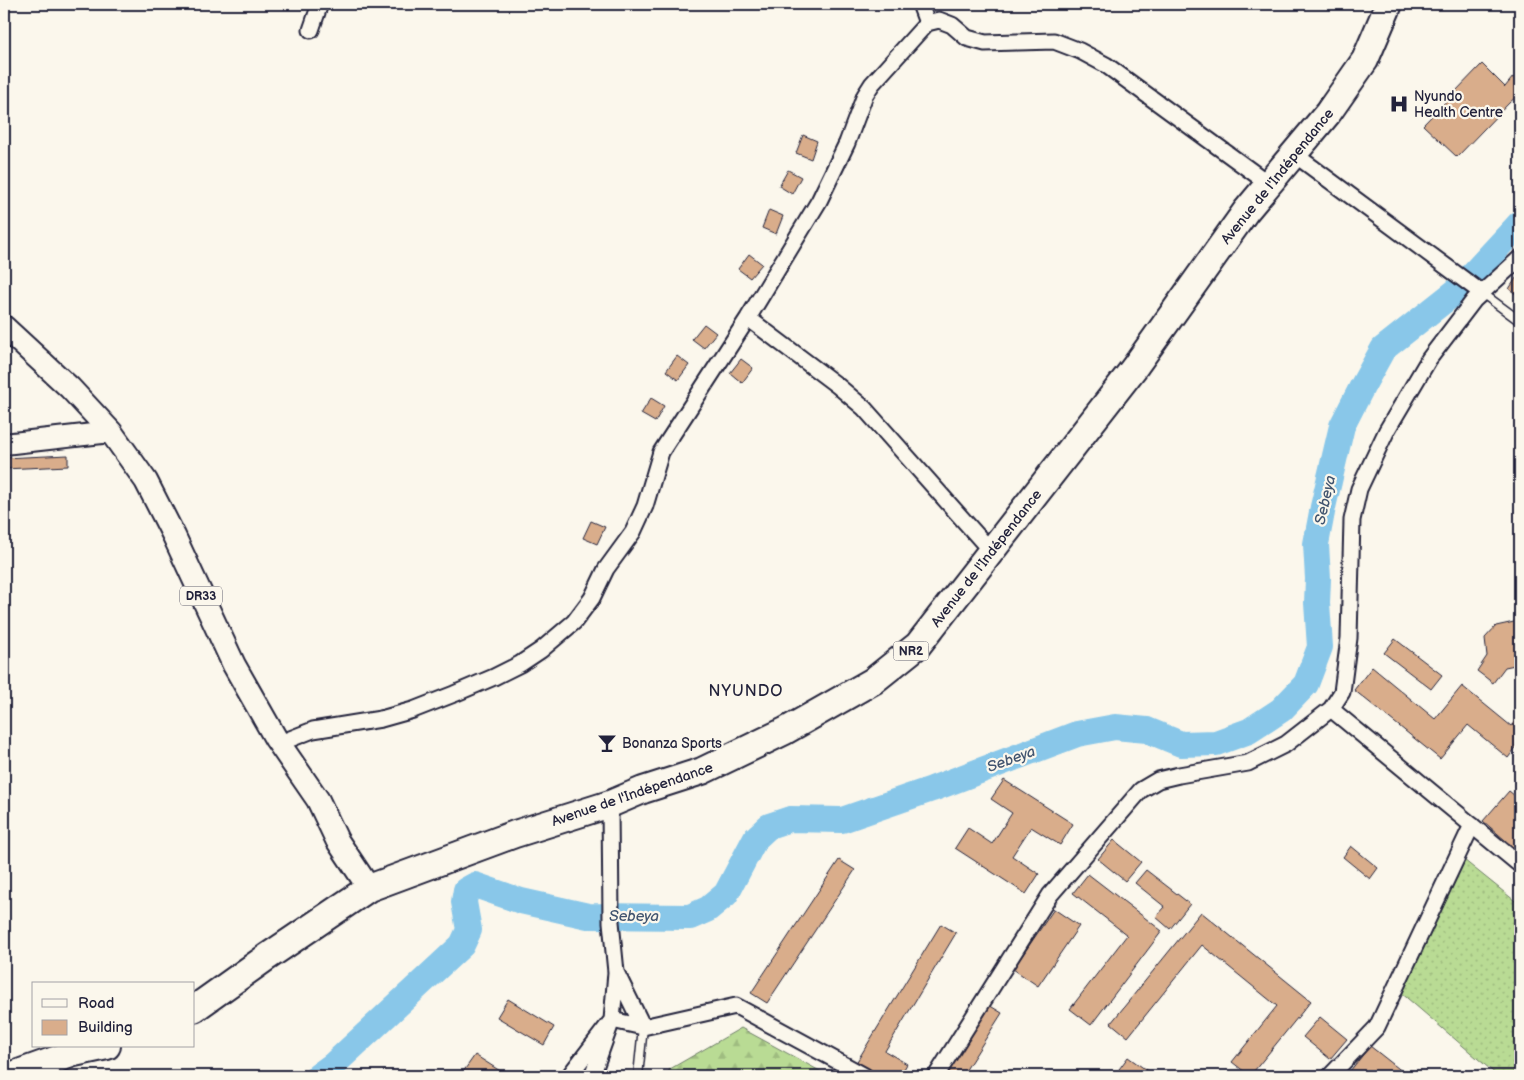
<svg xmlns="http://www.w3.org/2000/svg" width="1524" height="1080" font-family="'Balsamiq Sans',sans-serif">
<style>
.grass{fill:url(#grass-dots);stroke:#6e7e68}
.forest{fill:url(#forest-firs);stroke:#6e7e68}
.lines{fill:none;stroke-linecap:round;stroke-linejoin:round}
.river{stroke:#89c7e9;stroke-width:26}
.building{fill:#d9ad8b;stroke:#22223b}
.lane-casing{stroke:#22223b;stroke-width:11}
.street-casing{stroke:#22223b;stroke-width:19}
.secondary-casing{stroke:#22223b;stroke-width:24}
.primary-casing{stroke:#22223b;stroke-width:26}
.highway-casing{stroke:#22223b;stroke-width:30}
.lane{stroke:#fbf7ec;stroke-width:8}
.street{stroke:#fbf7ec;stroke-width:15}
.secondary{stroke:#fbf7ec;stroke-width:20}
.primary{stroke:#fbf7ec;stroke-width:22}
.highway{stroke:#fbf7ec;stroke-width:26}
.labels{text-anchor:middle;stroke-width:4.5;stroke-linejoin:round;paint-order:stroke}
.shield{fill:#fbf7ec;stroke:#636270;stroke-width:1}
.shield-label{font-size:12px;font-weight:bold;fill:#22223b}
.poi-label{font-size:14px;fill:#22223b;stroke:#fbf7ec;text-anchor:start}
.street-label{font-size:14px;fill:#22223b;stroke:#fbf7ec}
.water-label{font-size:15px;font-style:italic;fill:#41546f;stroke:#fbf7ec}
.quarter-label{font-size:16px;letter-spacing:1px;fill:#22223b;stroke:#fbf7ec}
</style>
<defs>
<pattern id="grass-dots" width="8" height="8" patternUnits="userSpaceOnUse" patternTransform="scale(1.25)"><rect width="8" height="8" fill="#b9db94"/><path d="M2 2h.1M6 6h.1" fill="none" stroke="#9fbc80" stroke-width="1.8" stroke-linecap="round"/></pattern>
<pattern id="forest-firs" width="22" height="20" patternUnits="userSpaceOnUse" patternTransform="scale(1.25)"><rect width="22" height="20" fill="#b9db94"/><path d="M5 1l3.5 6h-7zM16 11l3.5 6h-7z" fill="#9fbc80"/></pattern>
</defs>
<rect width="100%" height="100%" fill="#fbf7ec"/>
<filter id="ink" filterUnits="userSpaceOnUse"><feTurbulence type="fractalNoise" baseFrequency=".02" numOctaves="2"/><feDisplacementMap in="SourceGraphic" scale="10" xChannelSelector="R" yChannelSelector="G"/><feConvolveMatrix kernelMatrix="1 2 1 2 8 2 1 2 1" color-interpolation-filters="sRGB"/></filter>
<g filter="url(#ink)">
<!-- grass -->
<path class="grass" d="M1464 860 1520 905V1076H1498L1400 992Z"/>
<!-- forest -->
<path class="forest" d="M741 1028 829 1076H665L670 1069Z"/>
<g class="lines">
<!-- river -->
<path class="river" d="M318 1076 333 1065 462 945 469 930 464 902 466 890 475 885 521 901 588 916 690 917 708 909 726 894 755 839 769 826 790 819 842 820 932 789 1077 734 1115 727 1147 730 1181 744 1216 743 1249 731 1281 710 1306 684 1320 647 1317 603 1318 579 1316 544 1323 507 1342 426 1362 387 1383 349 1459 289 1520 223"/>
</g>
<!-- building -->
<path class="building" d="M1482 64 1505 87 1513 77 1520 82V98L1517 96 1509 103 1457 157 1423 125Z
M803 135 817 141 811 159 796 153Z
M788 170 801 177 792 194 779 186Z
M769 210 783 216 776 234 762 228Z
M749 254 762 264 750 278 738 269Z
M1520 272V297L1509 289Z
M704 324 716 333 704 348 692 339Z
M677 356 689 365 678 380 666 371Z
M741 359 753 368 742 383 730 373Z
M651 398 664 406 655 422 641 414Z
M68 455V466L4 469V458Z
M591 521 605 527 597 544 583 538Z
M1520 614V664L1505 667 1493 683 1477 671 1487 656 1485 638 1496 626 1514 622Z
M1395 639 1442 675 1431 689 1384 653Z
M1372 667 1435 719 1462 686 1511 726 1520 715V742L1508 758 1468 725 1440 759 1354 690Z
M1004 780 1073 824 1060 845 1031 827 1012 856 1039 874 1026 894 955 848 968 828 992 844 1012 813 991 799Z
M1509 791 1520 800V853L1483 821Z
M1114 840 1141 862 1125 881 1098 859Z
M1351 846 1378 868 1370 879 1343 857Z
M839 860 855 870 767 1003 751 993Z
M1146 870 1190 904 1170 929 1156 917 1165 907 1135 883Z
M1088 874 1162 931 1091 1025 1070 1009 1127 935 1073 893Z
M1054 909 1079 926 1038 986 1013 969Z
M1201 912 1311 1001 1250 1076 1232 1062 1277 1006 1202 945 1128 1037 1111 1023Z
M941 924 956 933 885 1051 907 1064 900 1076H877L856 1063Z
M508 999 554 1027 544 1045 497 1017Z
M987 1004 1002 1013 962 1076H941Z
M1320 1017 1347 1039 1330 1059 1303 1037Z
M1370 1046 1408 1076H1346Z
M475 1055 508 1076H469L463 1072Z
M1128 1057 1149 1072 1146 1076H1114Z"/>
<g class="lines">
<!-- lane casing -->
<g class="lane-casing">
<path id="lane" d="M1482 293 1520 321
M638 1076 643 1027"/>
</g>
<!-- street casing -->
<g class="street-casing">
<path id="street" d="M920 4 927 23
M311 30 320 4
M1294 154 1482 293
M748 318 838 386 864 408 990 550
M1331 709 1342 692 1349 638 1352 520 1359 489 1387 430 1429 359 1474 300 1520 258
M280 743 313 730 381 719 413 710 454 694 494 677 520 664 541 650 574 622 592 598 606 569 633 532 645 506 661 452 748 318 819 201 847 143 865 95 872 84 927 23 939 20 952 25 967 38 985 43 1054 41 1080 51 1106 65 1269 184
M616 972 643 1027 736 1006 865 1076
M569 1076 612 1020 643 1027
M592 1076 612 1020 616 972 611 922 610 804
M936 1076 1050 895 1141 790 1158 780 1179 775 1248 763 1286 744 1331 709 1520 865
M1330 1076 1377 1027 1472 825"/>
</g>
<!-- secondary casing -->
<g class="secondary-casing">
<path id="secondary" d="M4 444 111 432"/>
</g>
<!-- primary casing -->
<g class="primary-casing">
<path id="primary" d="M4 327 70 388 111 432 146 481 174 536 234 665 276 739 318 800 337 840 369 888"/>
</g>
<!-- highway casing -->
<g class="highway-casing">
<path id="highway" d="M194 1009 267 957 369 888 515 834 610 804 643 790 702 771 785 731 873 681 918 645 1134 368 1246 211 1328 113 1365 60 1389 4
M10 1076 74 1053 107 1046"/>
</g>
<!-- lane -->
<use href="#lane" class="lane"/>
<!-- street -->
<use href="#street" class="street"/>
<!-- secondary -->
<use href="#secondary" class="secondary"/>
<!-- primary -->
<use href="#primary" class="primary"/>
<!-- highway -->
<use href="#highway" class="highway"/>
</g>
</g>
<!-- icons -->
<defs>
<g id="hospital-bare" transform="scale(1.5)"><path d="M-5-5h3v3.5h4V-5h3V5h-3V1.5h-4V5h-3Z" fill="#22223b" stroke="#fbf7ec" stroke-width="2.5" paint-order="stroke"/></g>
<g id="bar-bare" transform="scale(1.5)"><path d="M-6-5H6L.8 .8V4.5H3.5V6h-7V4.5H-.8V.8Z" fill="#22223b" stroke="#fbf7ec" stroke-width="2.5" paint-order="stroke"/></g>
</defs>
<g fill-rule="evenodd">
<use href="#hospital-bare" x="1399" y="104"/>
<use href="#bar-bare" x="607" y="743"/>
</g>
<g class="labels">
<!-- shield labels -->
<g class="shield">
<rect x="180" y="586.5" width="42" height="19" rx="4"/>
<rect x="893.5" y="641.5" width="35" height="19" rx="4"/>
</g>
<g class="shield-label">
<text x="201" y="600">DR33</text>
<text x="911" y="655">NR2</text>
</g>
<!-- poi labels -->
<g class="poi-label">
<text x="1414" y="101">Nyundo<tspan x="1414" dy="16">Health Centre</tspan></text>
<text x="622" y="748">Bonanza Sports</text>
</g>
<!-- street labels -->
<g class="street-label">
<text transform="translate(1277 176) rotate(-51)" y="5">Avenue de l'Indépendance</text>
<text transform="translate(986 558) rotate(-52)" y="5">Avenue de l'Indépendance</text>
<text transform="translate(632 794) rotate(-19)" y="5">Avenue de l'Indépendance</text>
</g>
<!-- water labels -->
<g class="water-label">
<text transform="translate(1325 500) rotate(-77)" y="5">Sebeya</text>
<text transform="translate(1011 759) rotate(-20)" y="5">Sebeya</text>
<text x="634" y="921">Sebeya</text>
</g>
<!-- quarter labels -->
<g class="quarter-label">
<text x="746" y="696">NYUNDO</text>
</g>
</g>
<!-- margin -->
<rect width="1524" height="1080" fill="none" stroke="#fbf7ec" stroke-width="20"/>
<rect x="10" y="10" width="1504" height="1060" fill="none" stroke="#22223b" stroke-width="2" filter="url(#ink)"/>
<!-- legend -->
<rect x="32" y="982" width="162" height="65" fill="#fbf7ec" stroke="#a4a2a5"/>
<rect x="42" y="999" width="25" height="8" fill="#fbf7ec" stroke="#a4a2a5"/>
<text x="78" y="1008" font-size="15" fill="#22223b">Road</text>
<rect x="42" y="1020" width="25" height="15" fill="#d9ad8b" stroke="#a4a2a5"/>
<text x="78" y="1032" font-size="15" fill="#22223b">Building</text>
</svg>
